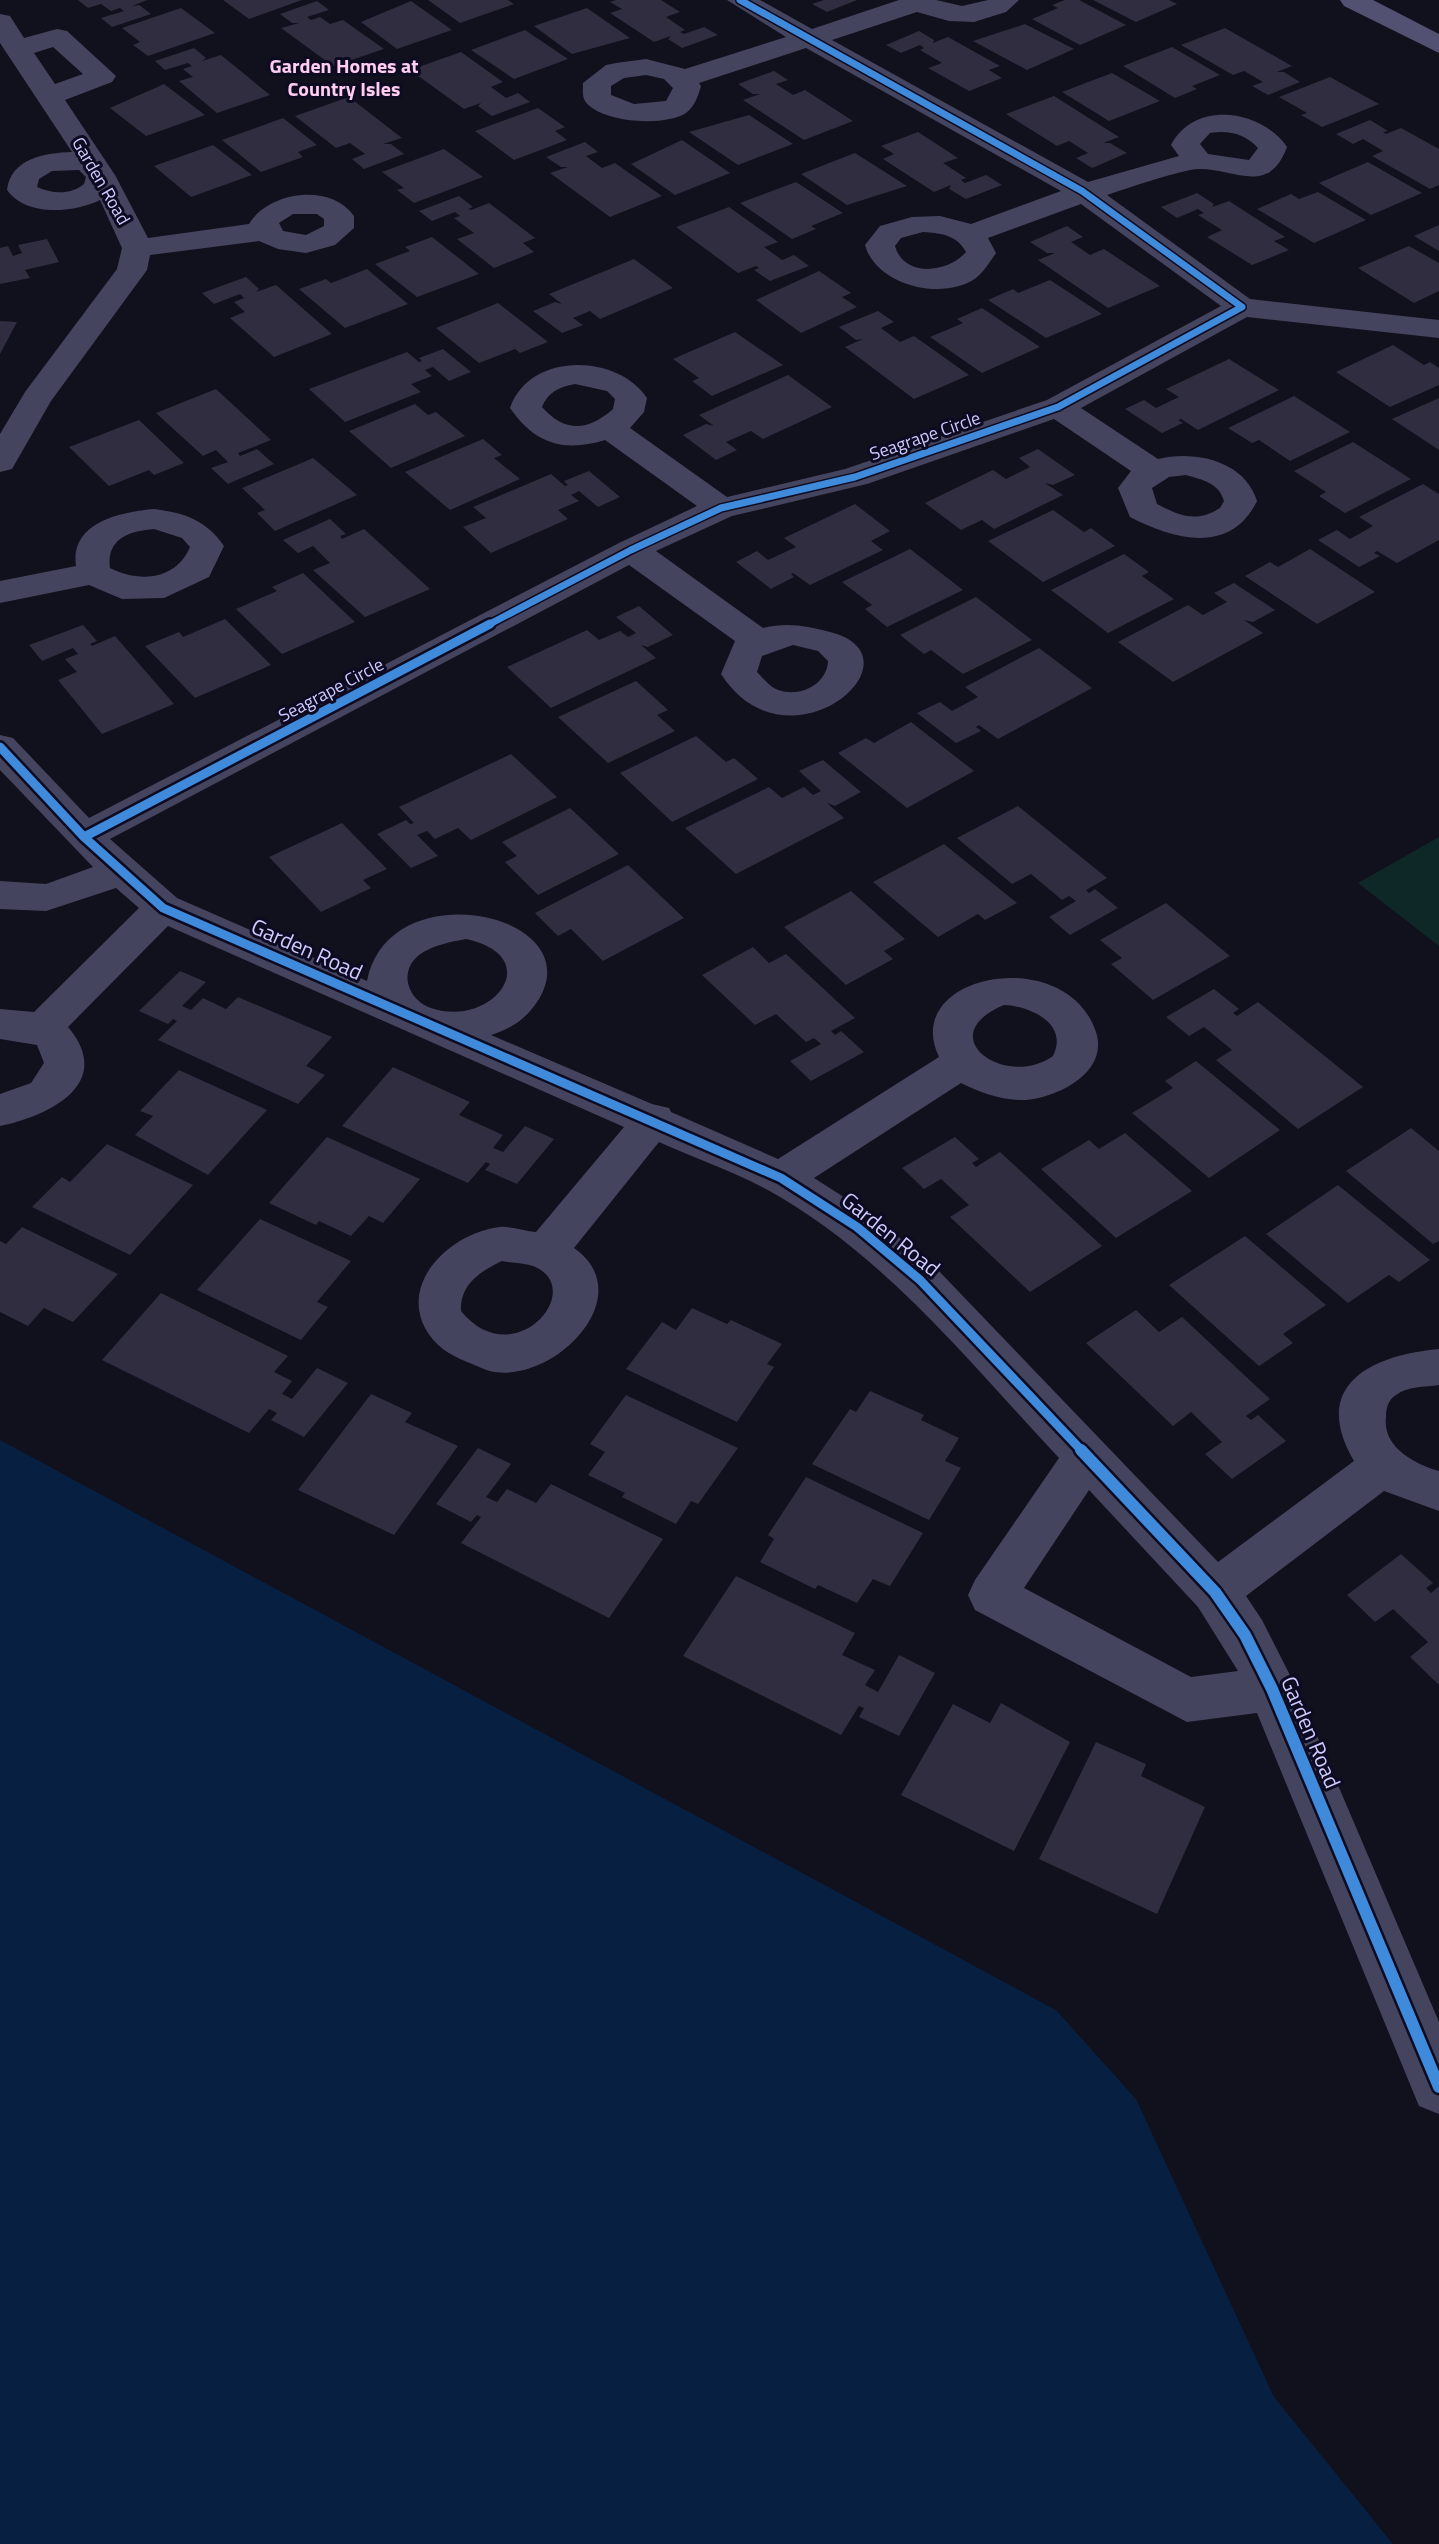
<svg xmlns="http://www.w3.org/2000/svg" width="1439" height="2544" font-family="'Titillium Web',sans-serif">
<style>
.green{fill:#0e2827}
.water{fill:#071f41}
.building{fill:#2f2d3f}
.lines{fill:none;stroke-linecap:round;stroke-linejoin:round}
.minor{fill:#44445e;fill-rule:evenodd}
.secondary{fill:#525171;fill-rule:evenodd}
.cycleway-far2-casing{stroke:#0d0b22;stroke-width:10}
.cycleway-far1-casing{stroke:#0d0b22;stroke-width:14}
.cycleway-casing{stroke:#0d0b22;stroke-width:17}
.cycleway-far2{stroke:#408adc;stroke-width:7}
.cycleway-far1{stroke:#408adc;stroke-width:9}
.cycleway{stroke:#408adc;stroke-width:12}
.labels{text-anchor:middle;stroke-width:6;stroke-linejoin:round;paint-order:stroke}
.far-street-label{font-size:18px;fill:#cecbff;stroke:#0d0b22}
.far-neighbourhood-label{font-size:20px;font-weight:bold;fill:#ffcdf0;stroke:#0d0b22}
.street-label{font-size:22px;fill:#cecbff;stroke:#0d0b22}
</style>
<rect width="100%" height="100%" fill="#11101d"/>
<!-- green -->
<path class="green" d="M1439 837V946L1358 883Z"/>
<!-- water -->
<path class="water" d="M0 1440 1056 2010 1136 2099 1274 2397 1393 2544H0Z"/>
<!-- building -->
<path class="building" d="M78 0H147L132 6 139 5 151 14 112 27 101 18 124 11 120 8 111 11 101 4 88 8Z
M223 0H302L249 19Z
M428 0H508L514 4 460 23Z
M616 0H661L680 12 666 17 685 30 680 32 684 34 704 27 718 35 682 48 668 39 671 36 654 42 610 13 622 9 610 2Z
M824 0H857L827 12 812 4Z
M1065 0H1079L1126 25 1080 45 1032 19 1058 8 1052 5Z
M1093 0H1169L1177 4 1136 22Z
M317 1 329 10 307 17 311 20 320 17 330 24 343 20 384 49 333 66 281 28 299 23H292L280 14Z
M411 1 452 30 397 49 361 22Z
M181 8 215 33 148 56 133 45 140 42 122 28Z
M587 8 630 38 572 54 534 26Z
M1025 24 1074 49 1027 70 973 41Z
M1225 28 1292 66 1277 72H1284L1300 82 1268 95 1252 86 1263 82 1244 71 1233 75 1181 45Z
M525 30 568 59 514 79 471 50Z
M919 31 934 40 933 43 948 37 1000 66 989 70 1002 78 969 91 928 68 942 63 920 50 924 48 920 45 901 53 886 45Z
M1172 47 1220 75 1192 86 1197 89 1175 98 1123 66Z
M194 48 206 58 202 61 221 55 270 95 217 113 179 81 193 77 183 69 192 66 188 63 165 70 155 61Z
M461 52 503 82 491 87 506 98 518 93 530 102 492 116 478 106 481 103 464 109 410 70Z
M774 71 788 80 776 84 793 95 805 90 853 121 804 140 743 100 760 94H753L738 84Z
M1112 73 1160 101 1109 121 1062 92Z
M1330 77 1379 104 1322 127 1301 115 1307 113 1279 97Z
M164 84 205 115 146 136 110 108Z
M1054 96 1119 137 1103 143H1110L1127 153 1092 168 1076 158 1088 153 1069 141 1057 146 1006 114Z
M349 97 402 138 383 144H391L404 154 364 169 352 159 365 154 350 143 336 148 295 116Z
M538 108 565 127 555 131 567 140 514 160 475 131Z
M749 115 793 144 738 165 689 132Z
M283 118 317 145 298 152 303 157 261 172 222 140Z
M1370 120 1388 131 1383 132 1386 134 1401 128 1439 149V185L1430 189 1372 156 1383 151 1363 139 1353 144 1336 134Z
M918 132 958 158 943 163 966 178 961 180 965 183 986 175 1002 185 966 199 949 189 951 185 934 192 883 159 894 154 881 146Z
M682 140 730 173 675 195 631 164Z
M585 142 598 152 586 156 602 168 615 163 662 196 610 217 550 173 568 167H561L546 157Z
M213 145 252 175 191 197 154 166Z
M444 149 483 177 414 203 397 190 404 188 382 172Z
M855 153 907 186 847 205 801 174Z
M1368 162 1422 193 1371 215 1319 183Z
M796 182 843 213 811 226 816 229 792 239 740 203Z
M1318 192 1366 220 1314 243 1257 209 1291 194 1299 199Z
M1197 193 1214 204 1212 207 1229 201 1285 237 1274 241 1289 250 1252 265 1207 237 1222 230 1198 215 1204 213 1198 209 1177 218 1161 207Z
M459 196 473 207 468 209 471 210 489 203 535 238 523 243 534 252 494 268 457 239 474 233 454 218 460 216 455 212 432 221 419 211Z
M729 207 778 242 764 247 782 260 794 255 809 266 770 281 754 270 759 268 756 266 738 273 676 227Z
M1439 225V251L1414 236Z
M1067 226 1083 237 1071 242 1090 255 1104 249 1160 286 1108 308 1038 260 1055 253H1047L1030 242Z
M432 237 479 274 417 297 375 264 410 251 405 247Z
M47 239 59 262 25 270 30 278 0 284V248L8 246 13 256 22 253 18 245Z
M1409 246 1439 263V291L1414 303 1358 268Z
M634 259 673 288 600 319 590 311 573 318 583 325 562 333 533 311 555 302 562 304 549 294Z
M367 269 408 304 345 328 299 289 326 279 331 283Z
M819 271 851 293 842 297 857 307 801 333 756 300Z
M246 277 259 289 256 292 276 285 332 334 274 357 230 318 245 312 234 302 244 298 240 294 214 304 202 293Z
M1050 280 1102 314 1046 338 988 300 1013 289 1018 293Z
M498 303 548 342 520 353 515 349 479 363 436 328Z
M982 308 1040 347 982 373 930 337 963 323 957 319Z
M878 311 894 322 881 328 900 342 914 336 969 375 914 399 845 347 863 339 856 340 839 327Z
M0 321 17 322 0 354Z
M735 332 783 365 712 396 692 381 699 378 673 359Z
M1393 345 1424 365 1430 362 1439 368V385L1390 407 1336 372Z
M443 349 471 372 449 381 433 367 425 370 432 376 411 384 421 392 345 422 309 389 407 352 419 362 422 361 419 358Z
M1229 359 1279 390 1198 430 1181 419 1178 420 1183 423 1162 433 1125 409 1144 400 1156 408 1179 397 1166 389Z
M788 375 832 407 763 439 751 431 726 442 737 450 716 460 683 435 706 424 714 426 699 415Z
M216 389 271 440 238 453 240 456 257 449 274 464 228 484 211 468 228 462 216 450 203 456 156 413Z
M1294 396 1350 432 1290 461 1259 440 1252 443 1228 428Z
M1439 398V450L1392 419Z
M415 404 428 415 436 412 465 436 391 468 349 431Z
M139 420 184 463 154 475 149 470 109 486 69 447Z
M483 439 502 455 494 458 520 479 450 510 405 472Z
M1353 442 1411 479 1345 513 1319 496 1326 492 1294 471Z
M1038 449 1075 475 1053 485 1045 483 1063 495 994 529 982 520 961 530 925 503 993 470 1006 479 1030 467 1019 458Z
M313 458 357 495 275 531 257 513 265 510 242 488Z
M589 471 620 497 598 507 579 491 571 495 579 501 558 510 568 519 491 553 463 527 486 518 473 507 551 474 565 486 568 485 564 481Z
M1423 484 1439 494V540L1397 563 1377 551 1374 553 1380 556 1359 567 1318 540 1337 530 1350 539 1373 526 1359 517Z
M855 504 890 531 871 541 883 550 810 585 793 573 791 574 794 577 771 589 736 562 757 551 768 560 796 547 784 538Z
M1053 510 1084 532 1091 528 1115 546 1043 582 988 541Z
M330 519 346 534 340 536 342 539 364 529 430 589 365 617 313 570 330 563 313 546 298 553 283 540Z
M910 549 963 590 887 627 865 609 872 605 842 582Z
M1310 549 1375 592 1317 624 1245 576 1270 562 1278 567Z
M1124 554 1149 572 1142 576 1174 599 1108 633 1051 590Z
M303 573 355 622 282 654 236 609 277 591 272 587Z
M1234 583 1275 610 1253 622 1244 620 1263 633 1173 682 1118 642 1188 605 1203 615 1227 602 1214 593Z
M976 597 1032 640 963 674 931 650 924 654 900 635Z
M639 606 673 635 648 647 641 645 656 658 551 708 507 667 587 630 599 640 620 631 628 637 636 633 616 617Z
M225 619 271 665 195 698 145 646 179 632 183 637Z
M83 625 97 641 90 644 92 646 115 636 174 704 102 734 58 680 77 672 65 659 78 654 73 648 42 661 29 645Z
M1039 648 1092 688 998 739 979 725 976 727 981 731 956 743 917 713 940 702 952 711 978 697 965 687Z
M636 681 668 710 657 715 675 731 608 763 558 717Z
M911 722 974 771 907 808 838 753 866 738 874 743Z
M696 736 726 762 734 758 758 779 672 822 620 773Z
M511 754 557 797 471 840 458 828 435 839 427 831 417 835 438 856 411 868 377 834 406 820 410 824 414 823 399 807Z
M823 760 861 792 835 806 827 803 844 818 736 874 685 828 769 787 782 798 804 787 813 795 821 791 799 771Z
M1018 806 1107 878 1086 890 1089 893 1095 889 1118 908 1070 935 1049 917 1076 901 1069 896 1062 900 1031 874 1012 884 957 838Z
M570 808 619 854 538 895 505 862 517 856 502 842Z
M342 823 387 869 363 880 371 888 321 912 269 857Z
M944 844 1017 903 985 920 978 914 938 937 873 882Z
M628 865 684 918 603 961 571 929 558 936 535 913Z
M851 891 905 939 884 951 893 959 846 985 784 927Z
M1166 903 1230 956 1153 1000 1111 964 1122 958 1100 940Z
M753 947 769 963 786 954 855 1018 831 1031 835 1035 841 1031 864 1052 811 1081 790 1061 821 1044 814 1038 806 1042 776 1014 755 1025 702 975Z
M180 971 206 982 182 1006 191 1010 203 998 226 1009 238 997 332 1037 306 1066 325 1075 298 1104 158 1040 177 1021 173 1019 168 1024 139 1011Z
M1214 989 1239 1009 1233 1013 1237 1016 1258 1002 1363 1087 1298 1129 1216 1060 1232 1050 1204 1027 1189 1036 1166 1017Z
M1196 1061 1280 1130 1209 1178 1132 1113 1173 1088 1165 1081Z
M393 1067 470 1102 459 1115 503 1135 493 1148 503 1152 525 1126 554 1139 517 1184 485 1170 490 1164 486 1162 468 1183 342 1126Z
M179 1070 267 1110 208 1175 135 1135 153 1116 140 1111Z
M1411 1128 1439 1151V1241L1433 1244 1346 1171Z
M1125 1133 1192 1191 1116 1238 1041 1169 1089 1140 1099 1149Z
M327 1137 420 1179 383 1223 369 1216 351 1236 319 1221 316 1225 269 1203Z
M955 1137 979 1159 972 1163 976 1167 1000 1152 1102 1246 1030 1292 950 1217 969 1205 941 1179 924 1189 902 1168Z
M107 1144 193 1185 130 1255 32 1207 62 1177 70 1182Z
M1338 1185 1430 1260 1399 1282 1389 1275 1348 1303 1266 1234Z
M260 1219 351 1261 317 1302 328 1307 301 1340 197 1290Z
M22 1227 118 1274 73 1322 44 1308 28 1326 0 1312V1241L6 1244Z
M1245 1236 1326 1305 1283 1334 1293 1343 1259 1366 1169 1285Z
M161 1293 288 1356 274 1372 292 1381 282 1394 292 1399 317 1368 348 1383 304 1437 271 1420 277 1413 269 1409 249 1433 102 1360Z
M692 1308 727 1324 731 1320 782 1344 767 1364 774 1367 737 1422 626 1369 662 1322 676 1330Z
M1136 1310 1159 1332 1182 1317 1270 1399 1246 1416 1251 1420 1258 1415 1286 1441 1232 1479 1205 1454 1222 1442 1191 1412 1173 1426 1086 1343Z
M870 1391 924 1415 921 1420 959 1438 945 1461 961 1468 929 1520 812 1464 850 1409 856 1412Z
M371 1394 412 1413 405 1422 458 1446 394 1535 298 1490Z
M626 1395 738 1448 698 1504 691 1501 676 1524 622 1497 625 1493 588 1475 605 1452 590 1444Z
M478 1448 511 1464 486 1497 497 1502 507 1489 536 1503 551 1484 663 1539 609 1618 461 1543 481 1517 477 1515 471 1522 436 1504Z
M806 1477 923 1533 890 1586 873 1579 857 1603 818 1585 815 1589 760 1562 774 1539 768 1535Z
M1401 1554 1433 1583 1426 1588 1431 1593 1439 1586V1685L1410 1657 1428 1642 1393 1609 1375 1622 1347 1595Z
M736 1576 855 1633 842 1655 875 1670 865 1685 878 1692 899 1655 935 1673 899 1736 859 1717 864 1708 859 1706 841 1735 683 1656Z
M1001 1703 1070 1742 1014 1851 901 1795 953 1704 990 1723Z
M1096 1742 1146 1764 1141 1776 1205 1807 1157 1914 1039 1859Z"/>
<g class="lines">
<!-- minor -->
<path class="minor" d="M727 0H760L812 29 899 0H936L962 6 988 0H1019L1006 12 974 22 949 21 917 12 832 40 1088 182 1179 156 1171 145C1194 100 1261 109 1287 147 1267 201 1228 163 1190 170 1162 176 1134 186 1107 195L1250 299 1439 320V338L1247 317 1081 408 1158 459C1195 450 1245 461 1257 501 1231 555 1174 540 1130 517L1118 488 1131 471 1054 419 867 484 732 516 656 551 763 628C788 622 806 626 830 632 928 657 788 778 721 674L735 641 629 565 110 839 177 898 367 981C388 870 590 913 539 999 527 1018 513 1028 491 1035L652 1104 669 1108 671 1112 778 1159 939 1057C899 974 1066 942 1096 1032 1109 1072 1059 1097 1026 1100 1004 1101 981 1093 961 1083L814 1178 872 1215 936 1268 1218 1562 1354 1461C1309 1384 1373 1355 1439 1349V1385C1424 1387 1408 1386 1396 1395 1388 1400 1386 1408 1386 1417 1382 1447 1415 1464 1439 1471V1511L1384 1491 1246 1596 1262 1620 1297 1689 1439 2022V2114L1419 2106 1257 1713 1187 1722 975 1610 968 1595 975 1580 1059 1458C969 1362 883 1253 766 1189 732 1171 694 1158 659 1142L574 1248C640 1294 558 1381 495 1372 486 1371 476 1365 467 1362 448 1354 435 1346 425 1328 400 1280 453 1232 500 1227 511 1226 525 1231 536 1232L624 1127 168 926 68 1027C116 1084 48 1116 0 1126V1094L31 1083 44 1063 37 1045 0 1039V1009L34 1012 139 908 116 888 46 911 0 909V881L46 884 93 867 0 770V735L13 738 89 818 619 543 697 506 605 440C563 453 534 443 510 408 529 352 617 353 647 398L644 412 630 428 727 497 845 469 1047 400 1221 306 1081 204 988 238 996 253C991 260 984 272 976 278 942 302 876 285 865 245L880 226 912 217 940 216 971 224 1061 191 806 48 699 83 701 86C698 96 695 106 686 113 665 127 600 123 585 101 582 96 583 89 583 83L606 65 616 63 646 59 685 69 786 37ZM646 75 664 79 673 88 666 101 634 104 611 95V86L624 78ZM1210 133C1229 130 1245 134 1258 148L1249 160 1208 154 1200 144ZM923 232C941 233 957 235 966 252 948 273 904 278 895 246L901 238ZM575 384 607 391 615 399 613 409C588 431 565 433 542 407 548 392 559 387 575 384ZM1186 475C1203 480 1219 483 1224 501L1220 508C1197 523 1180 516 1157 504L1152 488 1169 477ZM793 645 818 651 828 661C827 685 798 699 776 689 769 686 763 678 757 672L762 656ZM466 939C548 957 492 1029 431 1008 408 1000 398 972 419 955 433 945 450 942 466 939ZM1004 1005C1031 1006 1069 1024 1053 1056 1005 1090 930 1036 1004 1005ZM502 1261C512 1263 524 1263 533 1266 589 1288 514 1376 461 1311 460 1285 479 1272 502 1261ZM1089 1490 1198 1607 1238 1671 1191 1677 1024 1588Z
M0 14 10 16 24 38 57 29 67 31 116 76 112 82 65 100 115 175 148 238 249 224C268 192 330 182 354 216V228L335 245 306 253 278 249 259 241 150 255 147 270 51 401 12 469 0 472V434L25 392 117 269 122 248 100 200C74 213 26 217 7 190 11 158 45 153 72 152L0 43ZM53 47 83 74 55 84 34 53ZM79 170 86 177 84 184C71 195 52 194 37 187L39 179 52 171ZM293 214H317L324 219V226L306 235 283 231 279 223Z
M154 509C185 513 206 520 224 546L209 577 164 598 122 599 89 585 0 603V581L76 566C70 522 121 512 154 509ZM154 529 182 538 190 547C176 580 140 583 110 568 106 539 129 531 154 529Z"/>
<!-- secondary -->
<path class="secondary" d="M1340 0H1373L1439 34V53L1344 6Z"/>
<!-- cycleway-far2 casing -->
<g class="cycleway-far2-casing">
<path id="cycleway-far2" d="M486 626 631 550 721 508 855 477 1058 407 1242 307 1082 191 740 0"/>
</g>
<!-- cycleway-far1 casing -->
<g class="cycleway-far1-casing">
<path id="cycleway-far1" d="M0 747 84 837 163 908 781 1178 857 1227 920 1280 1083 1452
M84 837 490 624"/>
</g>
<!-- cycleway casing -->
<g class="cycleway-casing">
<path id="cycleway" d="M1081 1450 1215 1592 1245 1635 1272 1689 1439 2087"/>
</g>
<!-- cycleway-far2 -->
<use href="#cycleway-far2" class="cycleway-far2"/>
<!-- cycleway-far1 -->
<use href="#cycleway-far1" class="cycleway-far1"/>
<!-- cycleway -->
<use href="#cycleway" class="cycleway"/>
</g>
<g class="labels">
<!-- far-street labels -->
<g class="far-street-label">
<text transform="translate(101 181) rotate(60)" y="6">Garden Road</text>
<text transform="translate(925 436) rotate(-19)" y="6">Seagrape Circle</text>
<text transform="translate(331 690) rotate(-28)" y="6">Seagrape Circle</text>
</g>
<!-- far-neighbourhood labels -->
<g class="far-neighbourhood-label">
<text x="344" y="73">Garden Homes at<tspan x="344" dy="23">Country Isles</tspan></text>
</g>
<!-- street labels -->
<g class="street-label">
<text transform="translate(307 949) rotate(24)" y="8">Garden Road</text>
<text transform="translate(891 1234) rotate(39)" y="8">Garden Road</text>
<text transform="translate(1311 1732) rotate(67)" y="8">Garden Road</text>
</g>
</g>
</svg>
